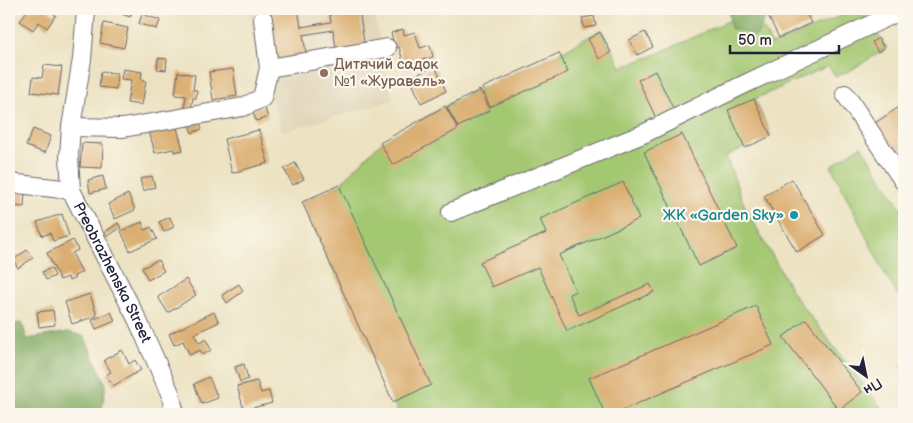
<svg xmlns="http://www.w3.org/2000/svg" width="913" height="423" font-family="'Balsamiq Sans',sans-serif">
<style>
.built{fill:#dfd3b5}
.green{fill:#a4c872;stroke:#637556}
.forest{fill:#83ac64;stroke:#526750}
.building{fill:#daad70}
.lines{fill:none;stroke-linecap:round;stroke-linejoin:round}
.minor-casing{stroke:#69656a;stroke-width:20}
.minor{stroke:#fff;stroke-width:18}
.education-dot{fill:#8d6e63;stroke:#fbf7ec;stroke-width:2}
.culture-dot{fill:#0f9aa8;stroke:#fbf7ec;stroke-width:2}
.labels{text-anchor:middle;stroke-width:4.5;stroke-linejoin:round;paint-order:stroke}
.education-label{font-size:15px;fill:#785e54;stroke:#fbf7ec;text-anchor:start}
.culture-label{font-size:15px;fill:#0d838f;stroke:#fbf7ec;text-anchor:end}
.street-label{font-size:15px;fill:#22223b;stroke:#fbf7ec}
</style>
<rect width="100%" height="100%" fill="#fbf7ec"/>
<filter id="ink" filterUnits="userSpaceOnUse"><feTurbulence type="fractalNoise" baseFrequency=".02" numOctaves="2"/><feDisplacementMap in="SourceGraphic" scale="10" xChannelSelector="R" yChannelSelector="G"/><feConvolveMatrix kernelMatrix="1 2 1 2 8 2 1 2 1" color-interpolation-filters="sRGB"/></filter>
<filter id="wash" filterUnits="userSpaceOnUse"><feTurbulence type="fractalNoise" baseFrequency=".0096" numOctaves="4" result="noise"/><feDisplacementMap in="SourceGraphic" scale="20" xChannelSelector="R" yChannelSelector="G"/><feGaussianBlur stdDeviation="1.12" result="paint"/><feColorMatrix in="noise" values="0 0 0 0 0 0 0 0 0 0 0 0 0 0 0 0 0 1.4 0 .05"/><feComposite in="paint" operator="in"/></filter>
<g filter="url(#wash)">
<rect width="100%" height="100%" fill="#ece2c1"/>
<!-- built -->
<path class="built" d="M253 9H373L393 100 283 132 257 61 249 15Z"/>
<!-- green -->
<path class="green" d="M858 9H860L887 48 851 70 836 77 828 66 755 99 771 136 726 156 744 205 794 295 886 414H399L302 202 339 185 380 143 445 106 482 88 559 53 601 30 621 67 652 56 752 10 772 45Z
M861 146 904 213V304L887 278 831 166Z"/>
<!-- forest -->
<path class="forest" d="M728 9H762L765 18 756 36 731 28Z
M22 323 27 339 68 332 84 336 106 384 101 414H9V324Z"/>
<g id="blocks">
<!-- building -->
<path class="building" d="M28 9H47L56 15 47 28 39 22 33 30 20 21Z
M125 9H134L130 17 122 14Z
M270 9H298L301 27 331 22 329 9H359L365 49 337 53 333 30 303 35 307 58 278 63Z
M765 9H804L811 23 779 38Z
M142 14 160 20 157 29 139 24Z
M594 16 596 26 584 28 582 18Z
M104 23 128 28 124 48 100 43Z
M403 29 404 35 415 32 420 48 430 45 433 57 404 65 399 47 395 48 391 33Z
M600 32 611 52 599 59 588 39Z
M645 32 653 47 637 55 629 40Z
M9 33 14 35 9 48Z
M878 38 884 48 878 52 872 42Z
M559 53 568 72 490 107 482 88Z
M158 58 167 59 166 70 157 69Z
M44 65 62 67 58 95 31 92 33 77 42 78Z
M435 66 446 91 421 103 410 78Z
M123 69 142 72 141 80 146 81 142 105 127 103 131 80 121 79Z
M233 69 237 96 213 100 209 72Z
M655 71 674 110 656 118 638 80Z
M101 72 117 73 116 89 99 87Z
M178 72 195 75 193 90H197L196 98H193L191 108 184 107 186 96 175 95Z
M480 90 490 110 458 127 447 107Z
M754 99 771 136 745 148 728 110Z
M902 105 904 108V174L897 164 901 161 892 148 888 151 880 139 884 136 875 123Z
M264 106 268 117 256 121 252 110Z
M445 106 458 129 393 165 380 143Z
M198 117 202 129 192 133 187 120Z
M176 124 183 150 174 152 173 149 155 153 149 131Z
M33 129 51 136 45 153 26 146Z
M259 130 268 163 232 173 224 139Z
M682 134 737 248 699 266 644 152Z
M82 143 103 144 102 168 80 167Z
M295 163 304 179 293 185 284 169Z
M103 176 106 189 90 193 88 180Z
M152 176 155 187 143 191 140 179Z
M792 179 825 235 797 252 764 196Z
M623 182 639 219 559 255 576 291 569 294 579 315 650 284 654 292 567 331 538 267 492 287 480 262 546 233 540 219Z
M339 185 431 385 393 402 302 202Z
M14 191 25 192 24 207 14 206Z
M128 194 135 210 115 219 108 204Z
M62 214 69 236 53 241 50 233 42 236 37 222Z
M170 217 174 227 164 232 159 222Z
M142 222 145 230 151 227 157 239 130 251 121 231Z
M118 223 121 228 107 236 105 232Z
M73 240 78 250 72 253 82 272 74 276 75 278 69 281 68 277 60 280 47 253Z
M27 250 33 258 18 268 13 260Z
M158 260 164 271 148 280 142 268Z
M51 268 55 276 46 280 42 272Z
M186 279 196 295 168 313 158 297Z
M239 284 243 291 227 303 222 295Z
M90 294 97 316 72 324 65 302Z
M756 306 773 345 613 414H605L589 378Z
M53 310 55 325 39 327 37 312Z
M111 312 115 321 96 329 92 320Z
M214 312 219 322 194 334 199 343 206 339 211 350 203 355 200 350 190 355 183 341 174 345 169 334Z
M806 319 862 392 839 410 783 337Z
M122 350 129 364 135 360 141 370 113 386 106 375 111 372 104 360Z
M904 362V373L899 365Z
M244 364 248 379 240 382 235 367Z
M209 377 218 398 202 404 194 384Z
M257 381 261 393 269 391 272 403 244 410 237 386Z"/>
</g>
</g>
<g filter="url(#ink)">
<use href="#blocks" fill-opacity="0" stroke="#69656a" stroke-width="1"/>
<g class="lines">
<!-- minor casing -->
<g class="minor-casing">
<g id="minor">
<path id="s1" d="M83 9 86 11 82 59 71 127 69 156 71 190 138 321 170 393 175 414"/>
<path d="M269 68 387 48"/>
<path d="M845 94 904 182"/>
<path d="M71 127 123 128 243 107 262 98 269 68 263 19"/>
<path d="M9 183 71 190"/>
<path d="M451 212 643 134 745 84 904 9"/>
</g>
</g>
<!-- minor -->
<use href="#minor" class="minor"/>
</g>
</g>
<!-- markers -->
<circle class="education-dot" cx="324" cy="73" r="5"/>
<circle class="culture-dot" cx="794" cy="215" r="5"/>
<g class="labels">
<!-- education labels -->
<g class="education-label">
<text x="334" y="69">Дитячий садок<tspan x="334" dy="17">№1 «Журавель»</tspan></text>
</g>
<!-- culture labels -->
<g class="culture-label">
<text x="784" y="220">ЖК «Garden Sky»</text>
</g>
<!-- street labels -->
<g class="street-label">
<text dy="5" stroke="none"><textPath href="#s1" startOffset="276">Preobrazhenska Street</textPath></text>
</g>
</g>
<!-- margin -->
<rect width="913" height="423" fill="none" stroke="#fbf7ec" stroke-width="30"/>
<!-- north arrow -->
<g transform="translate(866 376) rotate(147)" stroke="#fbf7ec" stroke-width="4" paint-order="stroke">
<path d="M0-4L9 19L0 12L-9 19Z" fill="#22223b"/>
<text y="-8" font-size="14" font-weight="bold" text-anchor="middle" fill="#22223b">Пн</text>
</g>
<!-- scale -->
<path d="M730 45v8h109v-8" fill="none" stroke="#22223b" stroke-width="2.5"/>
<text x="738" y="45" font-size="15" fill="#22223b" stroke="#fbf7ec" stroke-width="4" paint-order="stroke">50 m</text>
</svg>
